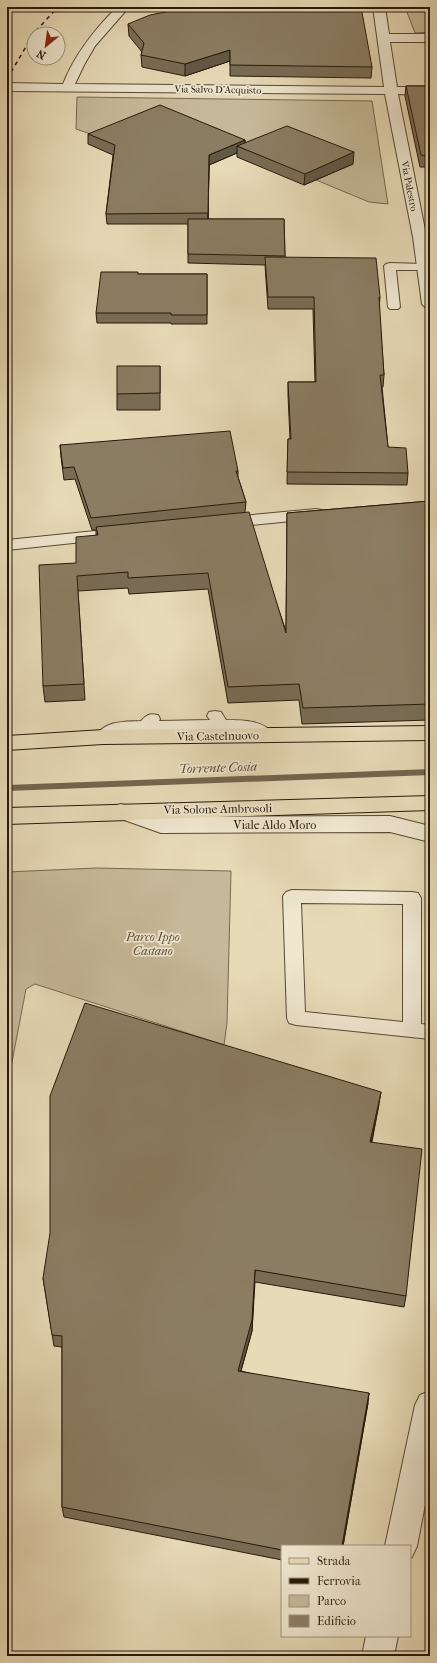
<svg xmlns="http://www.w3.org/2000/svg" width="437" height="1663" font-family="'IM FELL French Canon',serif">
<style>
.green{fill:#c6b999;stroke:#766951}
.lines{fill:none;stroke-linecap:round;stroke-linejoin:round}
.stream{fill:#73654e;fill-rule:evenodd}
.service-casing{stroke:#574934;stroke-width:2}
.minor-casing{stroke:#574934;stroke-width:2}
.primary-casing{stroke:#271909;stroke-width:2}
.service{fill:#efe7d0;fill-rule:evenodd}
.minor{fill:#efe7d0;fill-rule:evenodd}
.primary{fill:#e7dab7;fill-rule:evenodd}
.rail{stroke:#271909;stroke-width:1.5;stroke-dasharray:4 4;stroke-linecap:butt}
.wall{fill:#786c55;stroke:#271909}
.shaded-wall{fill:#615845;stroke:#271909}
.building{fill:#8b7d63;stroke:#271909}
.labels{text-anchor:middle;stroke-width:3.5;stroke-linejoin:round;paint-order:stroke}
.far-street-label{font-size:10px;fill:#271909;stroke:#efe7d0}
.street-label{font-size:12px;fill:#271909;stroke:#efe7d0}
.park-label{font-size:12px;font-style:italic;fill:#574934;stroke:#efe7d0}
.water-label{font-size:13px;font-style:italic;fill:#5a4c37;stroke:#efe7d0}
</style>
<rect width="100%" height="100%" fill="#e7dab7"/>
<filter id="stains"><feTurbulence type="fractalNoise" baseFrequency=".005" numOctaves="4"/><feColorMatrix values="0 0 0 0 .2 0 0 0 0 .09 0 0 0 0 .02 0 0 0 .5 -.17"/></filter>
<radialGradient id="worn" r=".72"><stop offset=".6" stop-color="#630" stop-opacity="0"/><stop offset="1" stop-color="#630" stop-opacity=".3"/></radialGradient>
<!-- green -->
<path class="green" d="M405 7H430V32L415 33Z
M77 97 372 101 388 204 369 202 316 180 352 164 102 138 76 129Z
M97 868 231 871 227 1023 224 1045 35 984 26 989 7 1088V872Z"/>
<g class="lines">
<!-- stream -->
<path class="stream" d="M430 769V775L7 791V785Z"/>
<!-- service casing -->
<g class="service-casing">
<path id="service" d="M390 263 424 264 428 265 430 267 428 269 424 270H396L400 307 398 309H390L388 307 384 266 386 264Z
M215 711 221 712 226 720C242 720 265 720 274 735L272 739 266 740 260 739 244 730 119 732C112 738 107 743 97 741L95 737C106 720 123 722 141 721 146 715 150 713 158 715L160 719 159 721 210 720 207 716 209 712Z
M292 890 412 892 418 893 421 898V1024L430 1025V1039L296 1025 289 1023 287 1018 283 896 286 892ZM301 903 403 904V1022L305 1012Z"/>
</g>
<!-- minor casing -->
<g class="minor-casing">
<path id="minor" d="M117 7H129L95 46 84 65 75 84 384 87 373 7H385L389 34H430V42H390L397 87H430V95L398 94 430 255V309L425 307 422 304 413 237 385 94 7 91V83L63 84C75 54 94 30 117 7Z
M316 509 322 510 325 514 322 518 221 528 215 527 212 523 215 519 221 518Z
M105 530 111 531 114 535 111 539 7 550V540Z
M121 804 162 817 390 816 430 826V842L390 832 161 833 113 816 110 811 113 806Z
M430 1391V1479L417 1546 412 1557 410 1558V1546H385L415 1405 420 1395Z
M366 1636H398L394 1656H362Z"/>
</g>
<!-- primary casing -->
<g class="primary-casing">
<path id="primary" d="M430 726V740L103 744 7 750V736L103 730Z
M430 796V810L7 824V808Z"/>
</g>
<!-- service -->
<use href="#service" class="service"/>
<!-- minor -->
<use href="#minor" class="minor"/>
<!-- primary -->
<use href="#primary" class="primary"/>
<!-- rail -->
<path class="rail" d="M7 79 34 33 58 7
M7 138V165"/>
</g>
<!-- wall -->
<path class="wall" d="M128 24 372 67 371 78 230 76V61L185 76 142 67 141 55 142 52 129 36Z
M406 86H430V178L428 167H420L405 96Z
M88 134 245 140V143L353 164 304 185 237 157V153L209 165 208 219H284L285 257 380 297 379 309 384 375 383 387H382L388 447 408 473 407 485 287 484 288 439H290L288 395V382H315L313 309H268L265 265 188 263V224H107L106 214 113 155 88 144Z
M138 274H207V324H171V323H97L96 313Z
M160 366V410H117V394Z
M60 445 238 471V477L246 502 245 512 286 631 287 513 430 501V720L302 724 299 700 228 703 208 589 129 594 128 588 78 591 85 700 45 702 43 686 76 563 96 535V530H92L75 479 64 480 61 457Z
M379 1104 372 1142 406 1296 404 1307 255 1282 252 1331 241 1371 368 1403 343 1546H282V1560L64 1517 62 1507V1347L54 1346 43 1278Z"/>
<!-- shaded-wall -->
<path class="shaded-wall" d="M230 50V61L185 76V64Z
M245 140V149L237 146V153L209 165 208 224 209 155Z
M354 152 353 164 304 185 305 174Z
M381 1092 379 1104 369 1153 370 1142Z
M255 1270 252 1331 238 1381V1371Z
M369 1393 368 1403 343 1546H342Z"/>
<!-- building -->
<path class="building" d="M191 7H361L372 67 230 65V50L185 64 141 55 144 43 128 24 150 15Z
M406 86H430V162L429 156 421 155Z
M160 105 245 140 209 155 208 213 106 214 115 145 88 134Z
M287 126 354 152 305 174 237 146Z
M188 219H284L285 256 188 254Z
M265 257 376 258 380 297H379L384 375H380L388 447 406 448 408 473 287 472 288 439H291L288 382H316L314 297H268Z
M101 272H138V274H207V315H171V313H96Z
M117 366H160V393L117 394Z
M230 431 238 471H236L246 502 91 518 74 467 63 468 60 445Z
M430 501V704L303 708 299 684 228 687 208 573 128 578V572L77 576 84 684 43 686 39 565 76 563V537L98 535 96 527 249 512 286 633 287 513Z
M85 1003 381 1092 370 1142 422 1149 406 1296 255 1270 252 1320 238 1371 369 1393 342 1546H282V1550L62 1507V1336L52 1335 43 1278 50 1233V1096Z"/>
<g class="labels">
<!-- far-street labels -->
<g class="far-street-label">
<text transform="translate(218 89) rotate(1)" y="4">Via Salvo D'Acquisto</text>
<text transform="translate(410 186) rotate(79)" y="4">Via Palestro</text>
</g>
<!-- street labels -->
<g class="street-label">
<text transform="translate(218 736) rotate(-1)" y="4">Via Castelnuovo</text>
<text transform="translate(218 809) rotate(-1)" y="4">Via Solone Ambrosoli</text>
<text x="275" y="829">Viale Aldo Moro</text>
</g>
<!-- park labels -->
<g class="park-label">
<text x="153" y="941">Parco Ippo<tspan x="153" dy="14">Castano</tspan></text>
</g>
<!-- water labels -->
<g class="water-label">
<text transform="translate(218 767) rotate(-2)" y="5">Torrente Cosia</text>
</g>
</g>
<!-- margin -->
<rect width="437" height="1663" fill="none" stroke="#e7dab7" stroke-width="24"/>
<rect x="8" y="8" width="421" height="1647" fill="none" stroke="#271909" stroke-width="2"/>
<rect x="12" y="12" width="413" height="1639" fill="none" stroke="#271909"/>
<!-- legend -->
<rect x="281" y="1545" width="130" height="92" fill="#efe7d0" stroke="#9f9580"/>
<rect x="289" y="1558" width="20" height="6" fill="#e7dab7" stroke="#9f9580"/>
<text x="317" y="1565" font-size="12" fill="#271909">Strada</text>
<rect x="289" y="1578" width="20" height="6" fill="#271909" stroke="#9f9580"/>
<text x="317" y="1585" font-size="12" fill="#271909">Ferrovia</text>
<rect x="289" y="1595" width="20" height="12" fill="#c6b999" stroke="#9f9580"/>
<text x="317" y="1605" font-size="12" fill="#271909">Parco</text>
<rect x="289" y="1615" width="20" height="12" fill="#8b7d63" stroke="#9f9580"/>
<text x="317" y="1625" font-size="12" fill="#271909">Edificio</text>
<!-- north arrow -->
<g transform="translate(46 46) rotate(209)"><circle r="19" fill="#efe7d0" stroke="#9f9580"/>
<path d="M0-3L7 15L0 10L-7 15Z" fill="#8f2418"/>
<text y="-6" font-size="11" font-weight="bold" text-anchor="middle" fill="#271909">N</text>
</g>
<rect width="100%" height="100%" filter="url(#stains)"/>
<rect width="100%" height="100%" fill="url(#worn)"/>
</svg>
